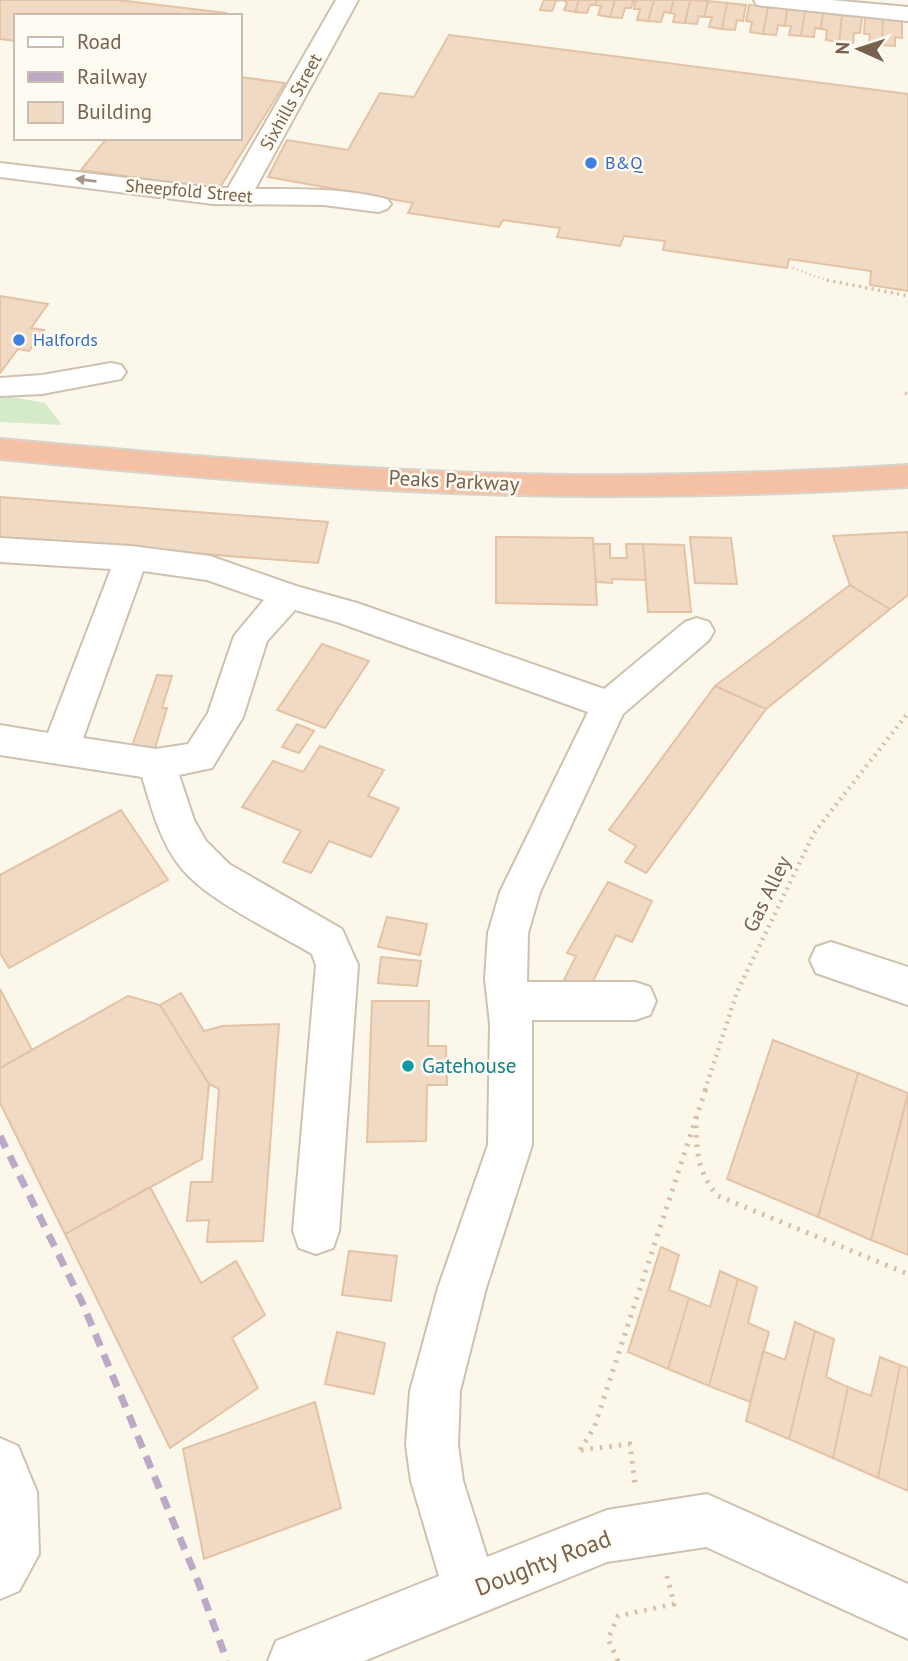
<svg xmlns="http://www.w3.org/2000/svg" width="908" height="1661" font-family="'PT Sans',sans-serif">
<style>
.green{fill:#d4eac9}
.building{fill:#f1dac4;stroke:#e3c2a5;stroke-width:2}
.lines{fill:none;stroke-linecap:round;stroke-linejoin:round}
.minor-casing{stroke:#cfc1b0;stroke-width:4}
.highway-casing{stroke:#d9d3cd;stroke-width:4}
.path-far3{stroke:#d7bea6;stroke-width:2.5;stroke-dasharray:1 3.5;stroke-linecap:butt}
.path-far2{stroke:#d7bea6;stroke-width:3.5;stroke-dasharray:2 4.5;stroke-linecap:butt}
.path-far1{stroke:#d7bea6;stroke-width:4.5;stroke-dasharray:2 5;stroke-linecap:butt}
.path{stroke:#d7bea6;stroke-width:5;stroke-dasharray:2.5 7;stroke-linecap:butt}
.minor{fill:#fff;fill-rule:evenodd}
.highway{fill:#f4c1a5;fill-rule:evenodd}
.rail{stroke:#bca8c7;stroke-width:7;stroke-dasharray:13 9;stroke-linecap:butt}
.oneway{fill:#a7988c}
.shop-dot{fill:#3f7fe0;stroke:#fefbf2;stroke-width:2.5}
.culture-dot{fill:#0f9aa8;stroke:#fefbf2;stroke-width:2.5}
.labels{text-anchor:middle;stroke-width:5;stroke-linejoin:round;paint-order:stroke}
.far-street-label{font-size:18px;fill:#78614e;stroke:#fefbf2}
.far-shop-label{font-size:18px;fill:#366cbe;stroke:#fefbf2;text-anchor:start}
.street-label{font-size:21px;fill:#78614e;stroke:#fefbf2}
.culture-label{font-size:21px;fill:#0d838f;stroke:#fefbf2;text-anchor:start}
.near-street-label{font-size:24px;fill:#78614e;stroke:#fefbf2}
</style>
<rect width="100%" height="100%" fill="#fcf7eb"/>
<!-- green -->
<path class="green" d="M0 395 45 403 62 425 0 422Z"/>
<!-- building -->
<path class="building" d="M0 0H118L226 13 224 16H16V41L0 39Z
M544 0H563L556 1 552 11 540 10Z
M563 0H579L575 12 564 10 567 3Z
M579 0H597L595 5H590L587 13 575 12Z
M597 0H615L610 17 598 15 601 6 595 5Z
M615 0H634L631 8H625L622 18 610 17Z
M636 0H654L648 21 637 20 640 9H634Z
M654 0H674L670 13 664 12 661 22 648 21Z
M674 0H690L685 23 673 22 675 14 670 13Z
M690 0 708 1 704 17 699 16 697 24 685 23Z
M708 1 727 3 722 29 709 27 712 17H704Z
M727 3 746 5 743 21 737 20 735 30 722 29Z
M749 5 768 7 763 34 750 32 752 22 746 21Z
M768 7 787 9 785 26 778 25 776 35 763 34Z
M787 9 805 11 801 36 789 35 791 26H785Z
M805 11 823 13 821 29 815 28 814 37 801 36Z
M823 13 842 15 839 42 826 40 827 30 821 29Z
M842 15 862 17 860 33H854L853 43 839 42Z
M865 17 883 19 882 45 869 43 870 34H864Z
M883 19 902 21V38L895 37V46L882 45Z
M449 35 908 94V291L870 285 871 271 789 259 787 268 663 250 665 241 624 236 620 246 557 237 560 228 503 220 499 227 408 213 413 203 268 177 287 140 348 150 380 93 414 97Z
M240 77 285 83 219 189 81 170 107 138H240Z
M0 296 48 304 31 328 44 330 29 351 18 349 0 373Z
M0 497 328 522 318 563 0 538Z
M908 532V595L890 609 850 585 833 536Z
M496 537 593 538 597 605 496 603Z
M690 537 731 538 737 584 695 583Z
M593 544H610V558H627L626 544H643L646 580 612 579V583L596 582Z
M643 544 684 545 691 612H648Z
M850 585 890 609 766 709 715 686Z
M322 644 369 661 325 728 277 710Z
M157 675 172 676 162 708H167L155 748 132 746Z
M715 686 766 709 646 873 625 862 636 846 609 830Z
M297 724 314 731 299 753 282 747Z
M320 746 384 770 368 796 399 808 371 857 329 841 311 873 283 862 301 831 242 807 273 761 303 772Z
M121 810 168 880 9 968 0 953V875Z
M608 882 652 901 632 942 616 935 588 991 564 980 576 956 567 953Z
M387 917 427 924 420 955 378 947Z
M381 957 421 961 417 986 378 983Z
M0 989 32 1050 0 1068Z
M181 993 204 1031 223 1026 279 1024 263 1241 207 1242 209 1220 187 1221 191 1182H212L219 1089 209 1084 160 1005Z
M128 996 160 1005 209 1084 202 1159 65 1234 0 1103V1068Z
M372 1001H429L428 1046H446L447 1085H427L426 1141 367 1142Z
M773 1040 858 1073 818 1217 727 1179Z
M858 1073 908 1093 871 1240 818 1217Z
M908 1094V1255L871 1240Z
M150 1187 201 1283 236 1261 265 1315 232 1338 258 1388 170 1448 65 1234Z
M661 1247 679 1255 669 1290 689 1298 668 1369 628 1352Z
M349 1251 397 1256 391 1301 342 1295Z
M720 1271 738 1279 709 1386 668 1369 689 1298 710 1307Z
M738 1279 757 1287 748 1323 769 1332 750 1402 709 1386Z
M795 1322 815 1331 789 1439 746 1421 763 1351 785 1360Z
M815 1331 834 1339 826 1377 848 1387 833 1458 789 1439Z
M337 1332 385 1343 374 1394 325 1384Z
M880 1357 900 1365 878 1478 833 1458 848 1387 871 1396Z
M900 1365 908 1368V1491L878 1478Z
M315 1402 341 1508 204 1559 183 1449Z"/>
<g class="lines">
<!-- minor casing -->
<g class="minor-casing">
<path id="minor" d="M336 0H358L255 189C299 189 344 188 387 199L391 204 387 209 378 212 324 205 213 204 0 177V163L213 188H228Z
M754 0H831L908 7V21L765 6 757 5Z
M111 363 121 365 126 372 121 379 42 394 0 396V378L42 375Z
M0 538 131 546 210 556 296 586 357 603 604 689 685 622 697 618 709 622 714 631 709 640 623 714 540 892 528 933 527 982H635L650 987 656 1001 650 1015 635 1020H532V1145L486 1288 460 1391 458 1445 463 1481 487 1557 607 1510 707 1494 908 1584V1639L706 1547 607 1562 364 1661H268L276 1641 439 1576 411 1481 406 1445 410 1391 438 1288 488 1145 490 1024 485 979 488 933 500 892 588 712 337 622 295 610 267 641 243 717 212 768 179 775 194 820 206 841 229 864 342 929 358 965 339 1231 333 1248 316 1254 299 1248 293 1231 316 965 312 954C274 931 205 900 179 865 160 841 151 806 142 777L0 755V725L48 733 111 569 0 562ZM143 571 207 580 264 600 234 636 208 713 188 744 156 749 83 738Z
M831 942 908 967V1005L816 973 810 960 816 947Z
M0 1438 18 1446 37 1492 39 1554 19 1591 0 1599Z"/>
</g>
<!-- highway casing -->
<g class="highway-casing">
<path id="highway" d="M0 439C189 456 380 473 570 475 683 476 795 472 908 465V487C795 494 683 497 570 496 379 494 189 477 0 459Z"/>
</g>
<!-- path-far3 -->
<path class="path-far3" d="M793 268 831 282"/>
<!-- path-far2 -->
<path class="path-far2" d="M827 280 908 296
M905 393 908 394"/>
<!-- path-far1 -->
<path class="path-far1" d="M705 1090 737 992 814 833 908 713"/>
<!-- path -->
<path class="path" d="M696 1116C696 1148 696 1171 718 1196L908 1274
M580 1450 594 1428 706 1088
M581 1450 630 1444 635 1484
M618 1661 608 1639 618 1616 674 1604 667 1576"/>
<!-- minor -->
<use href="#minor" class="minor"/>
<!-- highway -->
<use href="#highway" class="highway"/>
<!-- rail -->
<path class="rail" d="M0 1136 82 1302 197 1579 227 1661"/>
</g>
<!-- one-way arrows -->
<defs><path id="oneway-solid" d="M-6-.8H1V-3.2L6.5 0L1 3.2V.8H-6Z" transform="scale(1.75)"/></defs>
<use class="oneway" href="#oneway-solid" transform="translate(86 180) rotate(-173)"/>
<!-- markers -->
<g class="shop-dot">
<circle cx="591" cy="163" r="7"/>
<circle cx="19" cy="340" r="7"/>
</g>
<circle class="culture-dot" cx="408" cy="1066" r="7"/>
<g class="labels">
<!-- far-street labels -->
<g class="far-street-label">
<text transform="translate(291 102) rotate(-61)" y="6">Sixhills Street</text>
<text transform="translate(189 191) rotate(5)" y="6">Sheepfold Street</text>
</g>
<!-- far-shop labels -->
<g class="far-shop-label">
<text x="605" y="169">B&amp;Q</text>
<text x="33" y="346">Halfords</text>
</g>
<!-- street labels -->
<g class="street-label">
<text transform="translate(454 481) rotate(3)" y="7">Peaks Parkway</text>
<text transform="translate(767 894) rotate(-64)" y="7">Gas Alley</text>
</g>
<!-- culture labels -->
<g class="culture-label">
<text x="422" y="1073">Gatehouse</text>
</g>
<!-- near-street labels -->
<g class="near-street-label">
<text transform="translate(543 1563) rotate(-21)" y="8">Doughty Road</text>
</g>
</g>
<!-- legend -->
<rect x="14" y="14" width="228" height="126" fill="#fefbf2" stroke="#c8bdb0" stroke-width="2"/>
<rect x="28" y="37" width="35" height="10" fill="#ffffff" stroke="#c8bdb0" stroke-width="2"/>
<text x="77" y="49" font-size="21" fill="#78614e">Road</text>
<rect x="28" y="72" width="35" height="10" fill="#bca8c7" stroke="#c8bdb0" stroke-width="2"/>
<text x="77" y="84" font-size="21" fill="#78614e">Railway</text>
<rect x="28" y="102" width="35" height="21" fill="#f1dac4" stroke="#c8bdb0" stroke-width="2"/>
<text x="77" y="119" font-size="21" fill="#78614e">Building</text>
<!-- north arrow -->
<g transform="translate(859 49) rotate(273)" stroke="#fefbf2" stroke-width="5" paint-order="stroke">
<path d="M0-5L12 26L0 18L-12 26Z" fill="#78614e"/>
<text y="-10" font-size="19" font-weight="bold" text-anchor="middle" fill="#78614e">N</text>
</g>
</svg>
